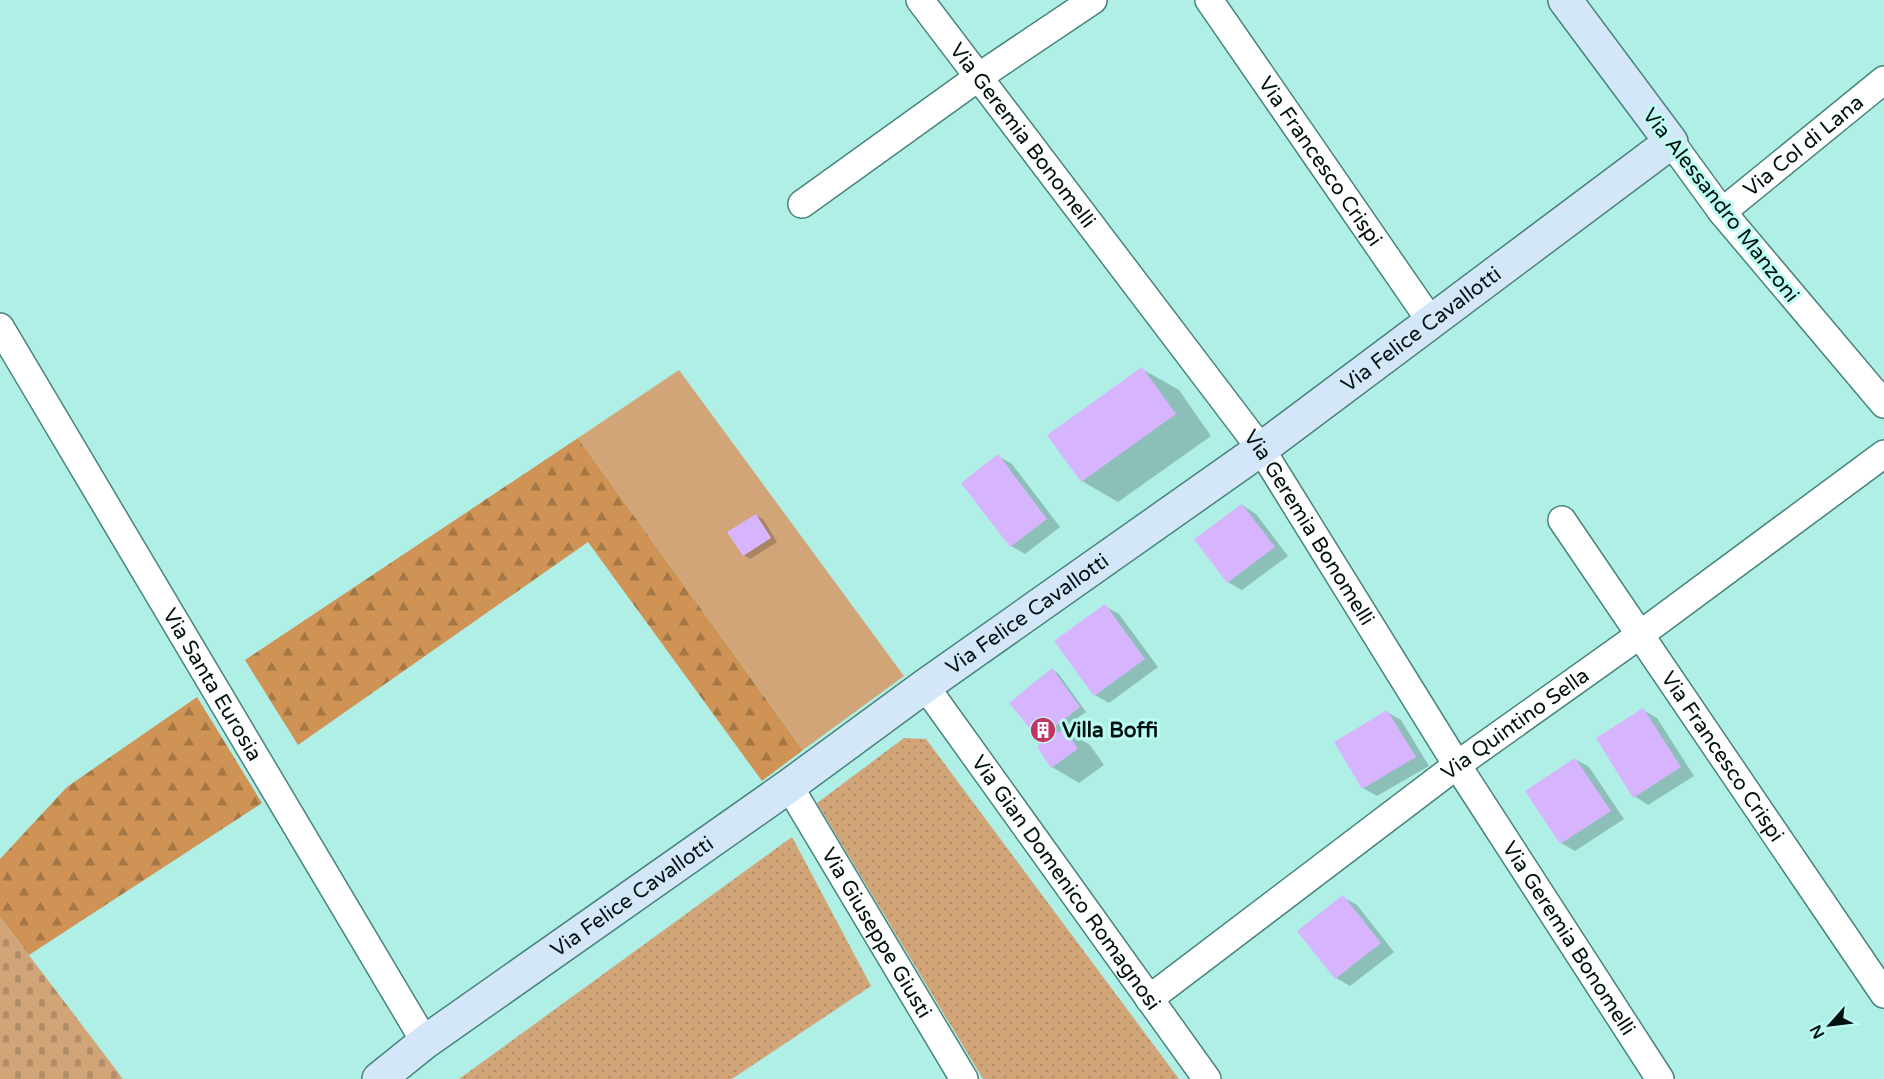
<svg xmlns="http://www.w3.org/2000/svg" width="1884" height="1079" font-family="'Varela Round',sans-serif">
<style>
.grass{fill:url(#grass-dots)}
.forest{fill:url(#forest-firs)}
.cemetery{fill:url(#cemetery-stones)}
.garden{fill:#d2a578}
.shadow{fill:#0003}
.building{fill:#d7b5fe}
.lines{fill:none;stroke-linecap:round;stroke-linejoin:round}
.street-casing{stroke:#48847d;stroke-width:30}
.secondary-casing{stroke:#48847d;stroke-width:36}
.street{stroke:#fff;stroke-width:27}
.secondary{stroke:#d3e7f8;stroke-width:33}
.labels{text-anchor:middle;stroke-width:6;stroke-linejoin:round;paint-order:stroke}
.street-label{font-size:21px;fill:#001210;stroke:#bdfcf3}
.poi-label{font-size:21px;font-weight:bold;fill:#001210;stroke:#bdfcf3;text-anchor:start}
</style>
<defs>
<pattern id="grass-dots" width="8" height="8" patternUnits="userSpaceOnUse" patternTransform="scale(1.5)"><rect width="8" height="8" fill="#d2a578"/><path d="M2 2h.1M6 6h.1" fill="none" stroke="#b28d67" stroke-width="1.8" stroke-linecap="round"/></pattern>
<pattern id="forest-firs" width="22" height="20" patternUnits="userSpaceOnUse" patternTransform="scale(1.5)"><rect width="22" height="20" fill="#ce9355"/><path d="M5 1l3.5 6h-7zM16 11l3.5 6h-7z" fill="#a57745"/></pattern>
<pattern id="cemetery-stones" width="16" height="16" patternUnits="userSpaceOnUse" patternTransform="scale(1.5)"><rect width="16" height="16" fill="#d2a578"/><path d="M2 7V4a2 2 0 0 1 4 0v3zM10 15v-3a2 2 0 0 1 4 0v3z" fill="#b28d67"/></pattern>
</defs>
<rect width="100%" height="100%" fill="#b0efe6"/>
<!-- grass -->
<path class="grass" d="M904 738 926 739 1179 1079H983L817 803Z
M792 837 871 986 732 1079H459Z"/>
<!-- forest -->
<path class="forest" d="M578 438 803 750 762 781 588 542 298 745 245 660Z
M197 697 262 803 29 955 0 917V859L67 787Z"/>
<!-- cemetery -->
<path class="cemetery" d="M0 917 123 1079H0Z"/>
<!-- garden -->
<path class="garden" d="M679 370 904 676 803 750 578 438Z"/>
<!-- shadow -->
<path class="shadow" d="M1142 369 1179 390 1211 436 1118 502 1082 481Z
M998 456 1012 464 1060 527 1025 554 1011 546Z
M1242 505 1256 514 1288 556 1242 590 1228 582Z
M756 515 763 519 777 542 750 559 744 555Z
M1105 606 1119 614 1158 667 1109 703 1095 695Z
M1052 670 1058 673 1086 712 1065 727 1070 733 1090 745 1104 765 1079 783 1052 767 1040 748 1042 741 1011 703Z
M1643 710 1657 718 1694 776 1648 805 1634 796Z
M1387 712 1401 720 1429 766 1377 796 1363 788Z
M1575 759 1589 767 1624 819 1575 851 1561 843 1527 792Z
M1343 897 1357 905 1394 952 1350 986 1336 978 1299 932Z"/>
<!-- building -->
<path class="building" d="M1142 367 1176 414 1081 482 1047 435Z
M998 454 1047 519 1010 547 961 483Z
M1242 504 1275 547 1227 583 1194 539Z
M756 514 771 538 743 556 727 532Z
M1105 604 1145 659 1094 696 1054 641Z
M1052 668 1080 707 1057 725 1053 721 1050 724 1057 733 1064 728 1078 749 1051 768 1038 748 1040 741 1009 703Z
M1643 708 1681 767 1633 798 1596 738Z
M1387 710 1416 757 1362 789 1334 742Z
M1575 758 1611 811 1560 844 1525 791Z
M1343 895 1381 943 1335 979 1297 931Z"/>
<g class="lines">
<!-- street casing -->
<g class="street-casing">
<g id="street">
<path id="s1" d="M920 0 1261 449 1457 765 1660 1079"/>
<path id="s2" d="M1209 0 1432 323"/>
<path d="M1671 142 1722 212 1884 404"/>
<path d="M802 204 980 76 1093 0"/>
<path id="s3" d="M1722 212 1884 80"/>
<path id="s4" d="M0 327 425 1042"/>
<path id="s5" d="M1562 520 1884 994"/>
<path id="s6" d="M925 686 1207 1079"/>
<path id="s7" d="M789 786 964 1079"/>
<path id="s8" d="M1149 999 1457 765 1641 634 1884 454"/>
</g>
</g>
<!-- secondary casing -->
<g class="secondary-casing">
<g id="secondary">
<path id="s9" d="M379 1079 425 1042 789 786 925 686 1261 449 1671 142 1565 0"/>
</g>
</g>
<!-- street -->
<use href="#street" class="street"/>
<!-- secondary -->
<use href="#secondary" class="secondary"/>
</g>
<!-- icons -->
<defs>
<g id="building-disc" transform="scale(1.35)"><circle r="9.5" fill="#c23463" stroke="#bdfcf3"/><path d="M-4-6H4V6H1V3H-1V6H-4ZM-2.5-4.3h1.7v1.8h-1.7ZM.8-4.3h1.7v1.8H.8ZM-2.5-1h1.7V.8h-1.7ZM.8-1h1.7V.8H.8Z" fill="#fff"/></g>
</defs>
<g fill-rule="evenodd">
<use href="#building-disc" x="1043" y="730"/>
</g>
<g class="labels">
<!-- street labels -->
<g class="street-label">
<text dy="7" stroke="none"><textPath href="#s1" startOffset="170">Via Geremia Bonomelli</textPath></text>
<text dy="7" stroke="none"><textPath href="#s3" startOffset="105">Via Col di Lana</textPath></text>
<text dy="7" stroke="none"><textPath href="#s2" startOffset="196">Via Francesco Crispi</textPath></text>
<text transform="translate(1721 205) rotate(52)" y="7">Via Alessandro Manzoni</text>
<text dy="7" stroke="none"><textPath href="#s9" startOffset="1284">Via Felice Cavallotti</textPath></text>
<text dy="7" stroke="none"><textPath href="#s1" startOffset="656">Via Geremia Bonomelli</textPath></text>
<text dy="7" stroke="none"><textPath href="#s9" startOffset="798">Via Felice Cavallotti</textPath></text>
<text dy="7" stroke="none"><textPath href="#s4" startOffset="416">Via Santa Eurosia</textPath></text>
<text dy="7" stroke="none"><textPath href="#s8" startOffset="458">Via Quintino Sella</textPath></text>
<text dy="7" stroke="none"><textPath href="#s5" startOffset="286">Via Francesco Crispi</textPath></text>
<text dy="7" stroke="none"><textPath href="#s6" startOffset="242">Via Gian Domenico Romagnosi</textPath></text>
<text dy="7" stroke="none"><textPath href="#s9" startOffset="312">Via Felice Cavallotti</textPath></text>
<text dy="7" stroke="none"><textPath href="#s7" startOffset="171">Via Giuseppe Giusti</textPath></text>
<text dy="7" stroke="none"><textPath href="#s1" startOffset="1142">Via Geremia Bonomelli</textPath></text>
</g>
<!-- poi labels -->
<g class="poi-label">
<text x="1062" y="737">Villa Boffi</text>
</g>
</g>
<!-- north arrow -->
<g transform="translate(1830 1025) rotate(242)" stroke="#bdfcf3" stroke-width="4.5" paint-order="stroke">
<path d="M0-4.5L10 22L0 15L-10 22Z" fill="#001210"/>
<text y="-9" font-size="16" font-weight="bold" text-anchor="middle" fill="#001210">N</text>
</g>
</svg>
